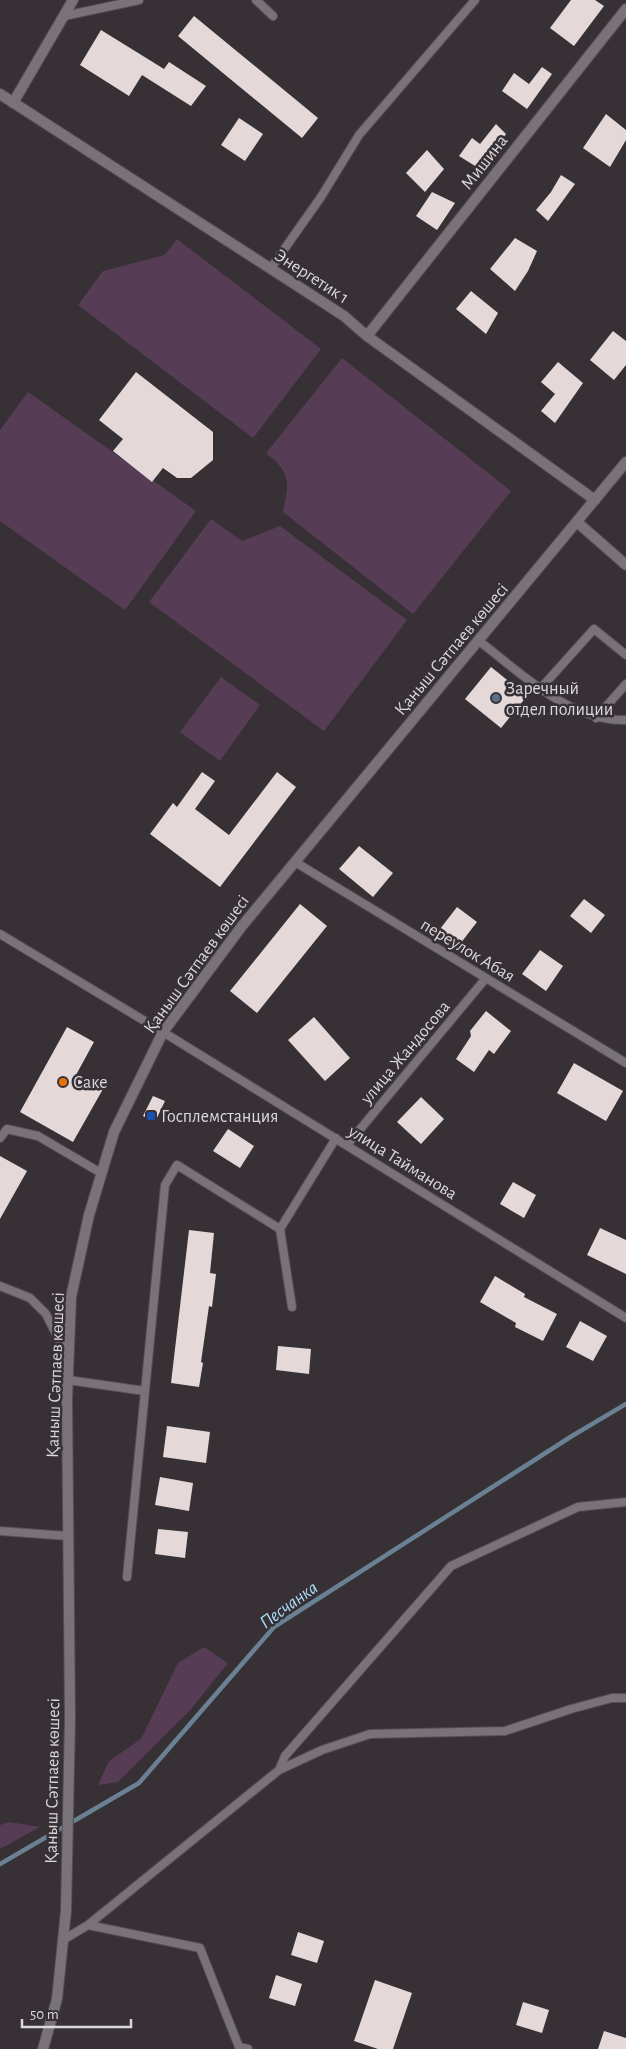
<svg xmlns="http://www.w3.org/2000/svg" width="626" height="2049" font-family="'Alegreya Sans',sans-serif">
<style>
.green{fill:#563d55}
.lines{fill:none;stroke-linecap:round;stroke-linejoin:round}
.stream{stroke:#6a8193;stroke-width:4.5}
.building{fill:#e4d9d8}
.service-casing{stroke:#534e53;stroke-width:10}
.minor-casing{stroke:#534e53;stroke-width:12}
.tertiary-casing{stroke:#534e53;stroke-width:12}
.service{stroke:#797379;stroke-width:8}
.minor{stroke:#797379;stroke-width:10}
.tertiary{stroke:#797379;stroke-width:10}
.service-dot{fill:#5c6f8a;stroke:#373136;stroke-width:2}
.food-dot{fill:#e8710a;stroke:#373136;stroke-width:2}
.transit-dot{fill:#1a4fb4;stroke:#373136;stroke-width:2}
.labels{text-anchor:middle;stroke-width:5;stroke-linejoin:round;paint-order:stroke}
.street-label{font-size:18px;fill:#dbd7db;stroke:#373136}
.poi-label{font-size:18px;fill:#dbd7db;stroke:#373136;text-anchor:start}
.water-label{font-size:19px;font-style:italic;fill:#acdcfe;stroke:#373136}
</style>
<rect width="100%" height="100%" fill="#373136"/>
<!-- green -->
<path class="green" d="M177 239 321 349 253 438 78 305 103 271 165 255Z
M342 358 511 491 413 614 283 512C289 482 292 474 266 453Z
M28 392 196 511 125 610 0 521V430Z
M211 519 242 541 280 526 407 620 324 731 149 602Z
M221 677 260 705 220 761 180 732Z
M204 1647 228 1663 191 1709 118 1782 98 1785 109 1761 141 1739 178 1663Z
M9 1822 40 1827 0 1849V1825Z"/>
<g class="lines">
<!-- stream -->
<path class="stream" d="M0 1864 139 1783 274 1627 572 1436 626 1404"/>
</g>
<!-- building -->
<path class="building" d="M571 0H595L604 6 574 46 550 28Z
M194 16 318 118 302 138 178 36Z
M101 30 164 69 169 62 206 86 191 106 142 75 129 96 80 65Z
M542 67 552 74 527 109 502 91 514 73 529 84Z
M606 114 626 130V140L610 167 583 148Z
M239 118 263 134 245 161 221 145Z
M496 124 506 134 480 169 459 156 472 138 480 144Z
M427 150 444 169 425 192 406 173Z
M561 175 575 184 548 221 536 210 551 192Z
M432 192 455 203 437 230 416 216Z
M515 238 537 251 528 271 515 291 490 269Z
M471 291 498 313 486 334 456 309Z
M613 331 626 341V365L614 380 590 360Z
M558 362 583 383 555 423 541 411 555 394 541 382Z
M136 372 213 432V460L191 478H177L163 468 152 482 113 451 123 439 99 420Z
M491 667 527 696 501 728 465 699Z
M202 772 215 781 195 809 229 835 277 772 296 787 220 887 150 834 173 803 177 807Z
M359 846 393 873 373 897 339 869Z
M584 899 605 915 591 933 570 916Z
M300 904 327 926 257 1013 230 991Z
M457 907 477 922 460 944 440 929Z
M540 950 563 966 546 991 522 974Z
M486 1011 511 1031 494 1054 489 1050 474 1072 456 1059 471 1036 470 1031Z
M314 1017 350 1058 325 1081 288 1040Z
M67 1027 94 1042 76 1075 103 1089 73 1142 20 1112Z
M574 1063 623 1091 606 1121 557 1093Z
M153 1096 165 1101 155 1122 143 1116Z
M421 1097 444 1119 421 1144 397 1122Z
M228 1129 254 1146 240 1168 213 1151Z
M0 1156 27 1171 0 1219Z
M513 1182 536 1195 524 1218 500 1204Z
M600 1228 626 1240V1274L587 1255Z
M189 1230 214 1233 210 1273 216 1274 212 1307 209 1306 201 1362 203 1363 199 1387 171 1383Z
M495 1276 525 1294 524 1297 557 1314 543 1341 515 1327 516 1323 480 1302Z
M580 1321 607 1336 593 1361 566 1347Z
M278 1346 311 1349 309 1374 276 1370Z
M167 1426 210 1432 206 1463 163 1457Z
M160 1477 193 1483 189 1511 155 1505Z
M158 1529 188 1532 185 1558 155 1554Z
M298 1932 324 1941 317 1963 291 1955Z
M276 1975 302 1984 295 2006 269 1998Z
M375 1980 412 1993 393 2049H378L354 2041Z
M523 2002 549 2010 542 2033 516 2025Z
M604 2031 626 2038V2049H598Z"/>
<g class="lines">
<!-- service casing -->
<g class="service-casing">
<path id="service" d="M256 0 273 16
M64 16 139 0
M271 268 321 197 359 135 475 0
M479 641C521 673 570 722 626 720
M541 688 594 629 626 655
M596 718 626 684
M295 862 626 1063
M0 934 163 1032 626 1318
M0 1138 7 1129 38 1136 101 1173
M347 1145 486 978
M0 1286 30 1298 46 1314 68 1358
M292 1307 280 1229 336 1138
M68 1380 145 1391
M0 1531 68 1536
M127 1577 165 1185 177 1165 280 1229
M279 1770 285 1756 451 1566 578 1507 626 1502
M88 1925 200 1948 239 2047 248 2049
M63 1940 88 1925 279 1770 322 1750 370 1734 505 1731 571 1709 612 1698H626"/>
</g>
<!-- minor casing -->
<g class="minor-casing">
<path id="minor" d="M0 94 344 316 367 336 595 500
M13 103 73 0
M367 336 626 9
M577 522 626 565"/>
</g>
<!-- tertiary casing -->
<g class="tertiary-casing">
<path id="tertiary" d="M43 2049 57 1999 66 1911 70 1718 67 1399 71 1297 89 1215 114 1132 163 1032 242 926 626 462"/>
</g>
<!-- service -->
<use href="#service" class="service"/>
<!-- minor -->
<use href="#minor" class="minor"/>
<!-- tertiary -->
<use href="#tertiary" class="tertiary"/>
</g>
<!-- markers -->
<circle class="service-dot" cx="496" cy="698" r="5"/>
<circle class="food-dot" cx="63" cy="1082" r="5"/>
<rect class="transit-dot" x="146" y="1111" width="10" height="10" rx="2.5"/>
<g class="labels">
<!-- street labels -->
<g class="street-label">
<text transform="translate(484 162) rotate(-52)" y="6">Мишина</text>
<text transform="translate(312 276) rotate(33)" y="6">Энергетик 1</text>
<text transform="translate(451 649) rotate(-50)" y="6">Қаныш Сәтпаев көшесі</text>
<text transform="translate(468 950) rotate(31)" y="6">переулок Абая</text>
<text transform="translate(196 964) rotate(-54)" y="6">Қаныш Сәтпаев көшесі</text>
<text transform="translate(405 1052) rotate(-50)" y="6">улица Жандосова</text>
<text transform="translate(403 1162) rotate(32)" y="6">улица Тайманова</text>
<text transform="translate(55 1375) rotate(-88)" y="6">Қаныш Сәтпаев көшесі</text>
<text transform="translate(52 1781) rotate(-89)" y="6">Қаныш Сәтпаев көшесі</text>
</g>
<!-- poi labels -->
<g class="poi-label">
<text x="506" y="694">Заречный<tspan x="506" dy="21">отдел полиции</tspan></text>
<text x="73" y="1088">Саке</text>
<text x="161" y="1122">Госплемстанция</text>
</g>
<!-- water labels -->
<g class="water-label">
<text transform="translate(288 1604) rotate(-36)" y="7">Песчанка</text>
</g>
</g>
<!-- scale -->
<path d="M22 2019v8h109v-8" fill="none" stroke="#dbd7db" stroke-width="2.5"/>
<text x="30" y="2019" font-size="15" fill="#dbd7db" stroke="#373136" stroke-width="4" paint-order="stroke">50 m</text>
</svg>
